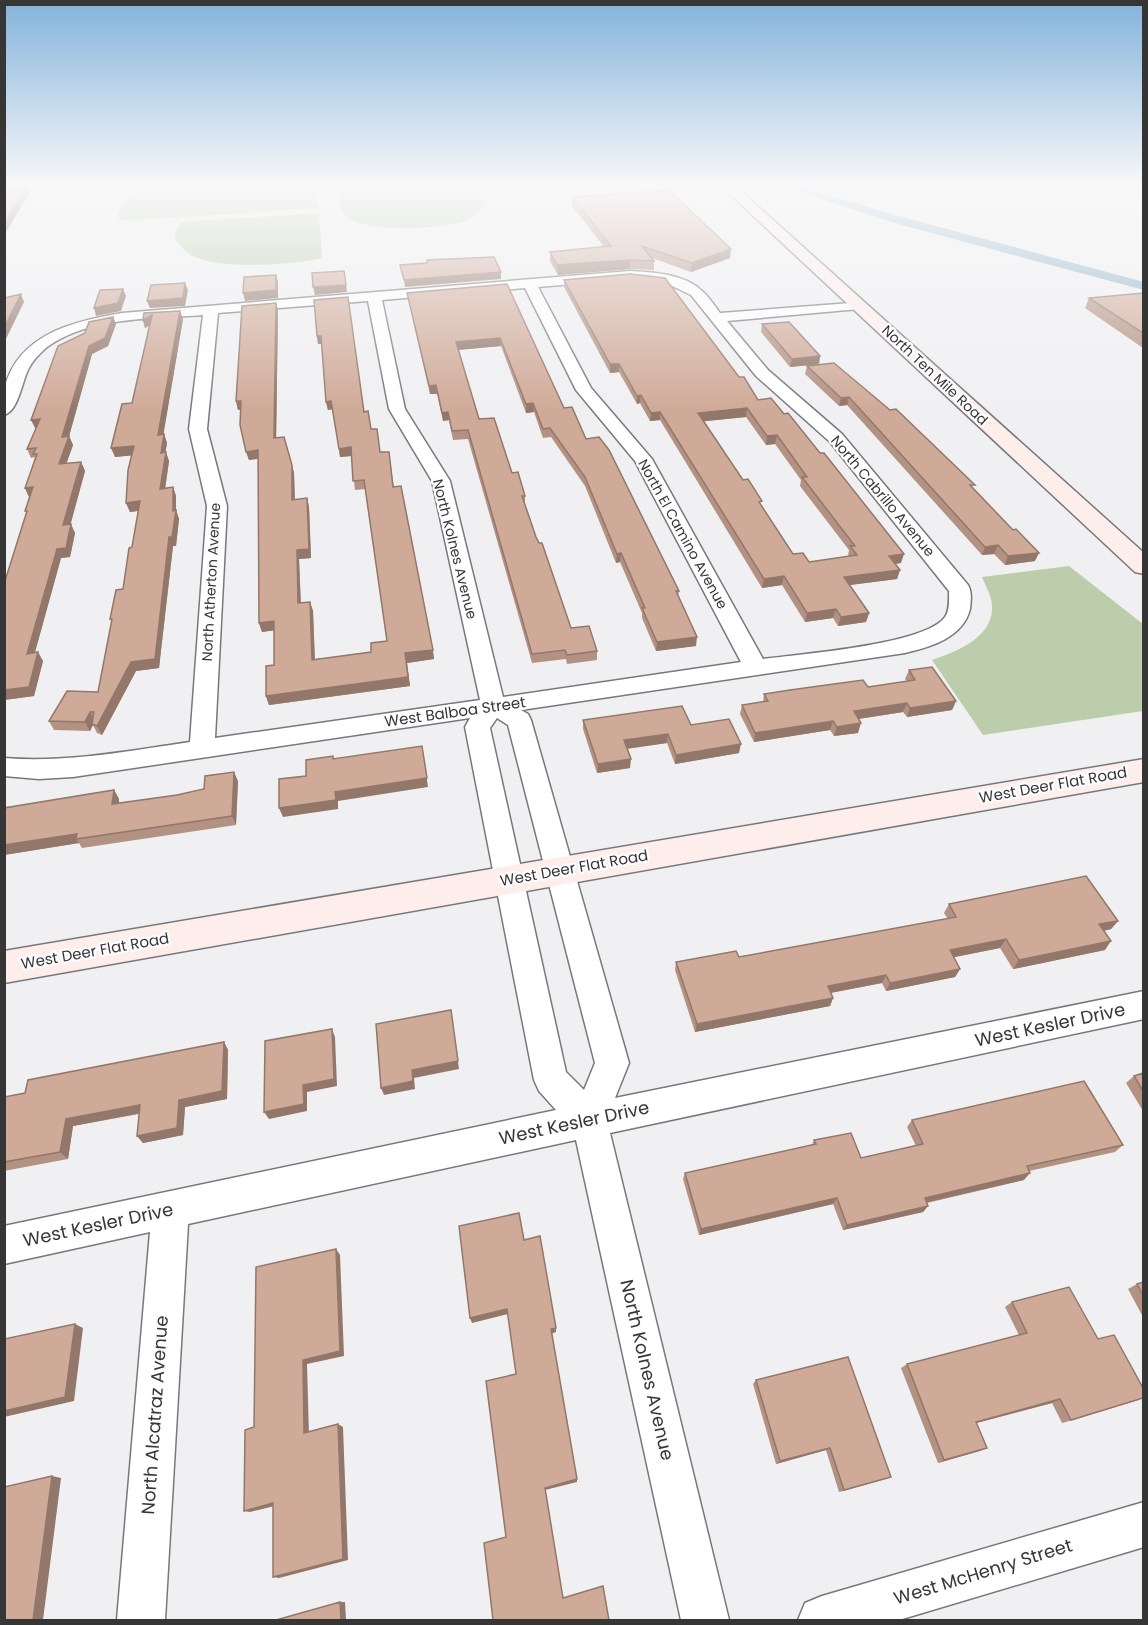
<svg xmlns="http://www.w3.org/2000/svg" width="1148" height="1625" font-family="Poppins,sans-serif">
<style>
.green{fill:#bccdab}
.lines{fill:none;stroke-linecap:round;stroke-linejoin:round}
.canal{fill:#8cb1c7;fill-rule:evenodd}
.minor-casing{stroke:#78787a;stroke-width:3}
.secondary-casing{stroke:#78787a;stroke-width:3}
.minor{fill:#fff;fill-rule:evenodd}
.secondary{fill:#fdeeec;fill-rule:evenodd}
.wall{fill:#b39283;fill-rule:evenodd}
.shaded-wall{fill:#92776a}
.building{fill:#d0aa98;stroke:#92776a;stroke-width:1.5;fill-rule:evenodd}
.labels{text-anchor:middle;stroke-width:4.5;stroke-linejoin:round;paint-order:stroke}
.far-street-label{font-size:14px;fill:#363637;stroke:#fdfdff}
.street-label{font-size:15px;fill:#363637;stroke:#fdfdff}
.near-street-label{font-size:18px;fill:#363637;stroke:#fdfdff}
</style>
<rect width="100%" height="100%" fill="#f0f0f2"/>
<!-- green -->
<path class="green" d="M150 184H315L319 208 121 221 118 216C122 198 134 192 150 184Z
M337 184H474L485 204C479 212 473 218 464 221 442 229 354 235 342 211 339 204 339 192 337 184Z
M319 213 322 258C295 265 215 270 191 255 184 251 179 244 175 238L176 230 182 222Z
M1069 566 1143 624V711L983 735 932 660C959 651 999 635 991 599 989 592 985 584 982 577Z"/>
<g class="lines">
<!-- canal -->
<path class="canal" d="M775 184H792L906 218 1144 282V290L898 224Z"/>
<!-- minor casing -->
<g class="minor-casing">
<path id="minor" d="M630 271C653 272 685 274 702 291 709 297 714 305 720 313L864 302 866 305 864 308 859 309 727 321 768 370 842 434 968 585C972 592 971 601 970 609 963 638 930 647 905 653L521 710 528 714 531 720 629 1063 615 1098 1144 991V1019L610 1133 729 1620H681L576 1140 188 1224 165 1620H117L150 1232 4 1264V1226L556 1110 539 1091 534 1080 465 727 470 718 73 777 39 779 4 776V758C67 763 128 751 190 742L207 506 189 429 203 315C153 319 90 316 47 347 40 353 33 360 29 368 22 380 19 411 4 415 4 406 3 395 5 387 19 333 76 321 122 313ZM630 279 668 284 691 295 756 376 830 442 949 591C949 599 950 610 945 617 925 645 799 654 763 659L652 459 591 388 538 287ZM525 288 576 390 635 461 741 662 503 697 450 481 405 409 382 300ZM368 301 389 409 432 481 480 700 215 738 227 506 207 429 218 313ZM497 718 508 725 595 1063 584 1090 566 1072 490 728Z
M1144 1502V1547L899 1620H798L805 1603 822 1596Z"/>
</g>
<!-- secondary casing -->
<g class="secondary-casing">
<path id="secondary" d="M719 184H733L1144 553V574L1135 572Z
M1144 759V782L4 983V951Z"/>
</g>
<!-- minor -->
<use href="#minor" class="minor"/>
<!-- secondary -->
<use href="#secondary" class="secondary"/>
</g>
<!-- wall -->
<path class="wall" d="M572 197 730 258 691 272 652 258 654 261V270L630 269 558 275 550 261V252L604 247 572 206Z
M564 280 739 377 758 400 901 563 895 564 900 570 897 579 850 585 869 613 866 622 838 626 833 618 805 622 782 585 762 588 660 420 650 421 640 403 637 404 619 372 610 373 564 287ZM746 417 766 445 775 444 801 480 800 486 849 550 848 555 849 556 809 562 793 554 761 506 743 480 704 421Z
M507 284 564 408 586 439 679 591 678 596 696 646 656 651 642 618V613L620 562 616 563 585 486 551 437 543 438 534 412 526 413 501 346 458 350 479 419 525 496V504L536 537 571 628 597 651V660L567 664 566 659 532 663 468 439 453 440 449 420 443 421 437 394H430L407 293Z
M1143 293V348L1085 308 1089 298Z
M348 297 364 412 368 411 371 429H377L380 452H389L394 487 401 486 434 659 407 663 410 686 269 705 266 696V666L274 665V630L262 632 259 623 258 459 249 460 240 425 241 409 238 410 236 401 242 306 276 303 278 310 276 438 284 437 294 473 295 500 307 498 309 507 311 558 299 559 301 603 310 602 313 611 315 659 371 652V643L387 641 365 489 355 490 351 456 340 457 333 409 328 410 326 402 322 344H318L317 336 314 300Z
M113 317 116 324 108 346 92 354 69 436 73 445 66 464 81 462 85 471 70 524 75 533 70 557 61 558 35 652 43 661 34 696 4 700V584L26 514 29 497 25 488 35 458V457L31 458 27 449 36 428H35L85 333Z
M183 319 163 434H164L167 443 165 452 169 461 165 488 173 487 176 496V510L179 519 176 546H173L159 668 136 671 102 735 97 733 93 725 90 731 54 730 49 721 98 692 112 623 110 619 123 589 132 547 138 511 130 512 126 503 132 455 115 457 132 403 150 325 145 328 143 320Z
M762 324 820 356 819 364 973 489 1035 561 1005 565 994 554 982 555 847 405 839 406 805 374 807 366 811 365 790 367 761 332Z
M909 670 956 701 952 710 907 717 903 712 859 719 858 733 834 736 830 730 754 742 740 714 742 705 763 702 764 694 868 687 907 681 905 679Z
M583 720 691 725 739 753 675 764 667 743 627 749 630 768 597 773 583 729Z
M238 781 236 825 82 848 79 843 4 855V808L114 790 119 799V803L177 795 204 789Z
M949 904 1118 921 1111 929 1104 931 1105 950 1013 969 1000 948 954 957 960 969 955 977 886 991 882 983 831 993 833 998 830 1006 695 1032 675 970 676 962 739 957 948 919 944 913Z
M224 1042 228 1050 227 1099 185 1107 183 1135 143 1143 137 1136 139 1114 73 1126 68 1159 4 1171V1097L25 1093Z
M1143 1073V1111L1126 1083 1134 1076Z
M912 1120 1123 1145 1115 1152 1029 1171 1024 1180 927 1203 928 1206 923 1212 843 1230 833 1204 699 1235 683 1179 685 1173 812 1145 814 1140 861 1158 916 1146 907 1127Z
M1143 1282V1317L1128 1289 1137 1284Z
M1012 1302 1098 1339 1138 1400 1062 1423 1052 1403 976 1423 987 1448 938 1463 901 1368 907 1364 1019 1335 1005 1307Z
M756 1380 885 1479 839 1492 826 1450 776 1464 753 1384Z"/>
<!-- shaded-wall -->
<path class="shaded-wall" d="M28 184H34L4 236V224Z
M731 249 730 258 691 272 692 263Z
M630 260V269L558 275 557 265Z
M501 272V279L405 287 404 280Z
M276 275 278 282V298L245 301 243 293Z
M185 283 188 290 185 306 150 308 147 301Z
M346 285 347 292 315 295 313 287Z
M123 289 126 296 121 311 96 316 94 308Z
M21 294 24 302 4 343V328Z
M276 303 278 310 276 447 274 438Z
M180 311 183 319 162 443 158 435Z
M152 315 154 323 145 328 143 320Z
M113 317 116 324 108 346 92 354 68 440 69 436 73 445 63 473 59 464 62 437 89 346Z
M317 336H321L323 344H318Z
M500 338 501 346 457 350 456 342Z
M820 356 819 364 790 367 792 359Z
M610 364H619V372L610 373Z
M436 385 437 394H430L429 386Z
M641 395 640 403 637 404V396Z
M849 397 847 405 839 406 841 398Z
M236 401H241L243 409 238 410Z
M331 401 333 409 328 410 326 402Z
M533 403 534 412 526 413V404Z
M747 408 746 417 698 422V413Z
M448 412 449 420 443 421 442 413Z
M660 412V420L650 421 651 413Z
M40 419 43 427 35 428 31 420Z
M164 434 167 443 164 461 161 453Z
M777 435 775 444 766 445 767 436Z
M134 446 137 455 115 457 111 448Z
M351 447 352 456 340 457 339 449Z
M258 450 261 458 249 460 246 452Z
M166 452 169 461 164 497 160 489Z
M81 462 85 471 68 534 63 525Z
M292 465 294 473 295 509 292 500Z
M33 487 29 497 25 488Z
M173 487 176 496V510L179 519 176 546H173L159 668 136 671 102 735 97 726 173 511Z
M307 498 309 507 311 558 299 559 301 612 298 603 297 550Z
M140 501 144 510 130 512 126 503Z
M71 524 75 533 70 557 61 558 32 663 27 654 57 549Z
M998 545 994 554 982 555 985 547Z
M621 553 620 562 616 563 617 554Z
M1039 553 1035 561 1005 565 1008 556Z
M904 554 901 563 886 565 889 556Z
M900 570 897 579 842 586 844 577Z
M784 576 782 585 762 588 764 579Z
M310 602 313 611 315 669 312 660Z
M836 609 833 618 805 622 807 613Z
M869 613 866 622 838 626 841 617Z
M274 621 277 630 262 632 259 623Z
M697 637 696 646 656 651 657 642Z
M433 650 434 659 407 663 410 686 269 705 266 696 405 653Z
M38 652 43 661 34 696 4 700V690Z
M956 701 952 710 907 717 910 708Z
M907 703 903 712 851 720 854 711Z
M90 712 95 721 90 731 85 722Z
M833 721 830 730 754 742 755 733Z
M861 723 858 733 834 736 837 727Z
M668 734 667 743 624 749V740Z
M741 744 739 753 675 764 676 755Z
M422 746 428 787 338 801V809L283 817 279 808 335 792Z
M631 759 630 768 597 773 598 764Z
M234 772 238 781 236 825 232 816Z
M114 790 119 799 117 813 112 804Z
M77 834 76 839 79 843 4 855V845Z
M1118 921 1111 929 1093 933 1099 924Z
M1006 939 1000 948 945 959 950 950Z
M1111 941 1105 950 1013 969 1019 960Z
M960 969 955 977 886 991 890 983Z
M886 975 882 983 824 994 828 986Z
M833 998 830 1006 695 1032 697 1024Z
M451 1010 459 1069 414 1078 415 1089 384 1095 381 1088 412 1070Z
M332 1029 335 1037 337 1086 307 1092V1111L269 1119 264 1112 303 1085Z
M224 1042 228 1050 227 1099 185 1107 183 1135 143 1143 137 1136 179 1100Z
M140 1105 146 1112 73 1126 68 1159 60 1152 66 1119Z
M1030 1173 1024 1180 919 1204 925 1198Z
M837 1198 833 1204 699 1235 701 1229Z
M928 1206 923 1212 843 1230 847 1225Z
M336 1249 340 1255 344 1356 307 1364 309 1436 304 1433 303 1360Z
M507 1309 508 1314 472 1323 470 1318Z
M75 1324 83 1328 74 1401 4 1417V1411Z
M556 1328V1332L551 1334V1329Z
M1143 1398 1138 1400 1062 1423 1071 1420Z
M1060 1399 1052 1403 969 1425 976 1422Z
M338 1424 343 1427 348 1560 279 1578 273 1577Z
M830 1448 826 1450 776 1464 780 1461Z
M987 1448 980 1451 938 1463 944 1460Z
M52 1476 61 1478 43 1620H33Z
M891 1477 885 1479 839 1492 844 1490Z
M577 1479V1482L545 1490V1488Z
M273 1503 279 1505 250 1512 244 1511Z
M340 1602H345L346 1620H341Z"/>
<!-- building -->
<path class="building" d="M4 184H28L4 224Z
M669 190 731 249 692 263 642 246 654 261 630 260 557 265 550 252 611 246 572 197Z
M494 257 501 272 404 280 400 265 427 263V260Z
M344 271 346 285 313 287 312 273Z
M630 274 665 278 739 377H744L758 400 771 398 784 414 788 413 820 453H824L904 554 889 556 900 570 844 577 869 613 841 617 836 609 807 613 784 576 764 579 660 412 651 413 641 395 637 396 619 364H610L564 280ZM747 408 767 436 777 435 807 477H802L855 546H850L857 555 809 562 803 553 793 554 759 502 762 501 748 479 743 480 698 413Z
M276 275V290L243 293 244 277Z
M185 283 183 298 147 301 151 285Z
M507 284 564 408 572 407 586 439 599 437 609 450 679 591H676L697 637 657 642 642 608H645L621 553 617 554 585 477 550 428 543 429 533 403 526 404 500 338 456 342 479 419 494 418 512 473 518 472 525 496H522L536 537 539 543H542L571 628 589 626 597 651 567 655 565 650 532 654 468 430 452 431 448 412 442 413 436 385 429 386 407 293Z
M123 289 118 303 94 308 100 290Z
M1143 293V333L1089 298Z
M21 294 4 328V298Z
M348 297 364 412 368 411 371 429H377L380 452H389L393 487 401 486 433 650 405 653 408 677 266 696V666L274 665V621L259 623 258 450 246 452 240 425 241 401H236L242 306 276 303 274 438 284 437 292 465V500L307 498 309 549 297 550 298 603 310 602 312 660 371 652V643L387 641 364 480 353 481 351 447 339 449 331 401 326 402 321 336H317L314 300Z
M180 311 158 435 164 434 161 453 166 452 160 489 173 487V511L176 510 172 537H169L155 659 131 662 97 726 92 724 94 712H90L85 722 49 721 67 691 98 692 112 619H110L116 590 123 589 129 548 132 547 140 501 126 503 128 470 134 446 111 448 122 404 132 403 152 315 143 320 144 313Z
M113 317 105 338 89 346 62 437 69 436 59 464 81 462 63 525 71 524 66 548 57 549 27 654 38 652 29 687 4 690V584L27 511H25L33 487 25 488 37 454H33L36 448 27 449 40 419 31 420 58 346 85 333 89 322Z
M789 322 820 356 792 359 762 324Z
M834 363 890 410 896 409 975 485H970L1013 530 1016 529 1039 553 1008 556 998 545 985 547 849 397 841 398 807 366Z
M932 667 956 701 910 708 907 703 854 711 861 723 837 727 833 721 755 733 742 705 768 701 764 694 790 690 863 680 868 687 915 680 909 670Z
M682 706 691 725 729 719 741 744 676 755 668 734 624 740 631 759 598 764 583 720Z
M422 746 427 778 335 792 336 800 279 808V779L306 776V760L333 756V759Z
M234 772 232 816 76 839 77 834 4 845V808L114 790 112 804 177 795 204 789 205 776Z
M1086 876 1118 921 1099 924 1111 941 1019 960 1006 939 950 950 960 969 890 983 886 975 828 986 833 998 697 1024 676 962 736 951 739 957 956 917 949 904Z
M451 1010 458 1061 412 1070 413 1081 381 1088 376 1024Z
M332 1029 334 1079 303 1085 304 1104 264 1112 265 1041Z
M224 1042 222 1091 179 1100 177 1128 137 1136 140 1105 66 1119 60 1152 4 1162V1097L25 1093 28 1080Z
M1143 1073V1091L1134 1076Z
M1084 1081 1123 1145 1027 1166 1030 1173 925 1198 928 1206 847 1225 837 1198 701 1229 685 1173 816 1144 814 1140 851 1133 861 1158 923 1144 912 1120Z
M519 1213 524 1240 540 1236 556 1328 551 1329 577 1479 545 1488 563 1598 603 1586 609 1620H493L484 1543 506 1537 486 1381 516 1374 507 1309 470 1318 459 1226Z
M336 1249 340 1351 303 1360 304 1433 338 1424 343 1559 273 1577V1503L244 1511 245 1430 254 1427 256 1267Z
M1143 1282V1295L1137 1284Z
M1069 1287 1098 1339 1114 1335 1143 1388V1398L1071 1420 1060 1399 976 1422 987 1448 944 1460 907 1364 1027 1333 1012 1302Z
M75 1324 65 1397 4 1411V1339Z
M848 1357 891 1477 844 1490 830 1448 780 1461 756 1380Z
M52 1476 33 1620H4V1487Z
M340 1602 341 1620H276Z"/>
<!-- sky -->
<linearGradient id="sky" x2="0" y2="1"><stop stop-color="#83b3db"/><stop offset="0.45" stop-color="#f8f8f9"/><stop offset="1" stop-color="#f8f8f9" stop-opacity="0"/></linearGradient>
<rect width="1148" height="411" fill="url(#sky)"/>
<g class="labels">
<!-- far-street labels -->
<g class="far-street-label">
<text transform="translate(935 375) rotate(43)" y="5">North Ten Mile Road</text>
<text transform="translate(883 496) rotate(50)" y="5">North Cabrillo Avenue</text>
<text transform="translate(683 534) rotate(61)" y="5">North El Camino Avenue</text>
<text transform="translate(455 549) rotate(76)" y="5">North Kolnes Avenue</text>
<text transform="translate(211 582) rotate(-87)" y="5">North Atherton Avenue</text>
</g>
<!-- street labels -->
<g class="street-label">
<text transform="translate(455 712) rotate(-8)" y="5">West Balboa Street</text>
<text transform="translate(1053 785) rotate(-10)" y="5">West Deer Flat Road</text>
<text transform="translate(574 868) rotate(-10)" y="5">West Deer Flat Road</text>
<text transform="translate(95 951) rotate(-10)" y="5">West Deer Flat Road</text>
</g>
<!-- near-street labels -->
<g class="near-street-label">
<text transform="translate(1050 1025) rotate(-12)" y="6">West Kesler Drive</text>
<text transform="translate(574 1123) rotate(-12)" y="6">West Kesler Drive</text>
<text transform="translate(98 1225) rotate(-12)" y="6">West Kesler Drive</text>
<text transform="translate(647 1370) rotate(77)" y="6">North Kolnes Avenue</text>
<text transform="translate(155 1415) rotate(-86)" y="6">North Alcatraz Avenue</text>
<text transform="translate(983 1572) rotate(-17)" y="6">West McHenry Street</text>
</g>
</g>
<!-- border -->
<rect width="1148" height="1625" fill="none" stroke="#363637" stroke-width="12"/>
</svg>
